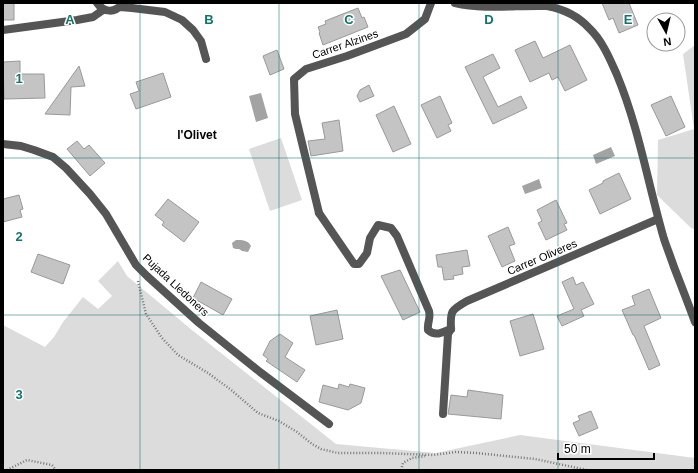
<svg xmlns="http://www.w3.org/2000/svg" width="698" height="473" font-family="Helvetica,sans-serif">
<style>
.green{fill:#dcdcdc}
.water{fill:#a3a3a3}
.building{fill:#c4c4c4;stroke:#999}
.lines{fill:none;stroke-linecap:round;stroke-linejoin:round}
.path{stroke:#777;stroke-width:2.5;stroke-dasharray:1 2;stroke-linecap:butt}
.service{stroke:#555;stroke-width:8}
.minor{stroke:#555;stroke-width:8}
.tertiary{stroke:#555;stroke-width:8}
.grid{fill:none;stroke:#0f766e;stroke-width:1;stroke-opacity:0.55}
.labels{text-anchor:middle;stroke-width:3;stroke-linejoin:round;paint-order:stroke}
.street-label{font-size:11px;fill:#000;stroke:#fff}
.neighbourhood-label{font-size:12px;font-weight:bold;fill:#000;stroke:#fff}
.grid-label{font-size:13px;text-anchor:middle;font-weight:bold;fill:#0f766e;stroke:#fff;stroke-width:3;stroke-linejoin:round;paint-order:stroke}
</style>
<rect width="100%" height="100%" fill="#fff"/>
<!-- green -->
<path class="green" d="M695 45V230L691 228 657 195 658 140 694 129 683 54Z
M281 138 302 200 270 211 249 149Z
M118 261 127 276 192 330 336 444 436 453 520 435 695 458V470H3V325L45 347 54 337 63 322 83 297 98 309 112 296 98 281Z"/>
<!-- water -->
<path class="water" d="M261 93 268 118 256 122 249 96Z
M611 147 615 156 596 164 593 155Z
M539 179 542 188 525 194 522 186Z
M236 240C242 240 248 240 251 246L248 252 242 251 239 249H236L233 248 232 243Z"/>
<!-- building -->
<path class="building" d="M3 3H14V20H3Z
M602 3H629L638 25 619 33 613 18 609 20Z
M358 8 362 18 364 17 368 27 323 45 319 33 320 32 318 27 326 24 325 21Z
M535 41 543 58 570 45 587 80 565 91 558 77 552 80 549 73 530 82 515 50Z
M277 50 284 69 270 75 263 56Z
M493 54 500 68 483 77 498 107 521 96 527 108 493 124 465 67Z
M20 61V74H44L45 98 4 99 3 62Z
M79 66 85 86 71 87 70 115 45 114Z
M163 73 171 97 136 109 130 94 139 91 136 82Z
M369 85 374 96 360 102 357 96 360 90Z
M440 96 452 123 448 125 451 131 437 138 421 105Z
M671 96 685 127 666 136 651 105Z
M394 106 411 144 393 152 376 115Z
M339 120 343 151 311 156 308 141 325 139 322 123Z
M77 141 84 149 89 145 105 163 90 176 67 149Z
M619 173 631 199 600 214 589 190 603 183V181Z
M19 195 23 209 20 210 22 217 3 222V199Z
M168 199 199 222 184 242 162 225 164 222 155 215Z
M556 200 567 223 564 224 567 230 546 240 538 223 542 221 537 210Z
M508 227 515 244 509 246 515 261 502 267 488 236Z
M467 250 470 266 462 267 463 274 453 276 454 279 444 280 442 267H438L436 255Z
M38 254 70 265 63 284 31 272Z
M400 270 420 312 403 320 381 276Z
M573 277 576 285 583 282 594 304 581 310 584 316 562 326 557 316 574 309 562 282Z
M201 282 232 299 223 315 193 298Z
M649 289 661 318 644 326 660 365 649 370 634 335H633L622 310 635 305 632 296Z
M337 310 343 339 316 345 310 316Z
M533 314 544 349 520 356 510 321Z
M280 334 293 343 285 357 305 370 297 382 266 361 268 359 263 355 270 341Z
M339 384 349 387 350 384 365 388 361 403 348 410 319 402 323 385 338 389Z
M468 390 503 395 501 419 448 414 451 395 467 397Z
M591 411 598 428 579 436 573 423 580 420 578 416Z"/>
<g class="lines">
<!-- path -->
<path class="path" d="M138 281 146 314 162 338 178 355 208 373 230 389 258 413 279 421 297 432 312 444 321 449 338 453H381L433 455 456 452 476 453 535 459 587 470
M7 470 27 460 52 465 56 470
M401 470 403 463 412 458 425 456"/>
<!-- service -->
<path class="service" d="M319 213 354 264H359L367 253 370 238 378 225 391 228 397 236 429 311C431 319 427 322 428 330 436 337 442 332 451 329
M443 414 448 334 451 329"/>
<!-- minor -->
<path class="minor" d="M97 3C104 13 115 13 122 4
M120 7 132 8 165 12 182 20 193 30 201 41 206 59
M3 30 77 20 93 17 103 10
M3 144 21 146 34 150 53 157 66 168 90 194 106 214 136 265 147 276 199 323 260 372 329 424
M319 213 295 114 294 79 306 69 347 56 406 34 425 19 431 3
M451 329C450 311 451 310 467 301L658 219"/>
<!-- tertiary -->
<path class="tertiary" d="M455 3C485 10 517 5 547 6 563 9 578 16 589 28 602 40 610 59 617 75 639 128 648 184 664 239 667 248 671 258 674 267 681 285 688 303 695 322"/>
</g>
<!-- grid -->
<path class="grid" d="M140 3V470M279 3V470M419 3V470M558 3V470M3 158H695M3 315H695"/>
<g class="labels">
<!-- street labels -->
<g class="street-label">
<text transform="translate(345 44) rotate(-19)" y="4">Carrer Alzines</text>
<text transform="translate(542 257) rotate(-23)" y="4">Carrer Oliveres</text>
<text transform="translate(176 285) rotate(43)" y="4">Pujada Lledoners</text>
</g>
<!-- neighbourhood labels -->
<g class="neighbourhood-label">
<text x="197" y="139">l'Olivet</text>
</g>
</g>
<g class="grid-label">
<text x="70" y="24">A</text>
<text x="209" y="24">B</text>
<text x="349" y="24">C</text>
<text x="489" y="24">D</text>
<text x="628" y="24">E</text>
<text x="19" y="83">1</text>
<text x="19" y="241">2</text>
<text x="19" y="399">3</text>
</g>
<!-- border -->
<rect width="698" height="473" fill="none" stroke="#000000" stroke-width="8"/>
<!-- north arrow -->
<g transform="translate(666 32) rotate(172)"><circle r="19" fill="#ffffff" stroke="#999999"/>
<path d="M0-3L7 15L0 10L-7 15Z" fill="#000000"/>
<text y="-6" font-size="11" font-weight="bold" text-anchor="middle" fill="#000000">N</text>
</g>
<!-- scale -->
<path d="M558 453v6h96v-6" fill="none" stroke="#000000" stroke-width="2"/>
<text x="564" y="453" font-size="12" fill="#000000" stroke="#ffffff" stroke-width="3" paint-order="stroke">50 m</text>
</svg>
